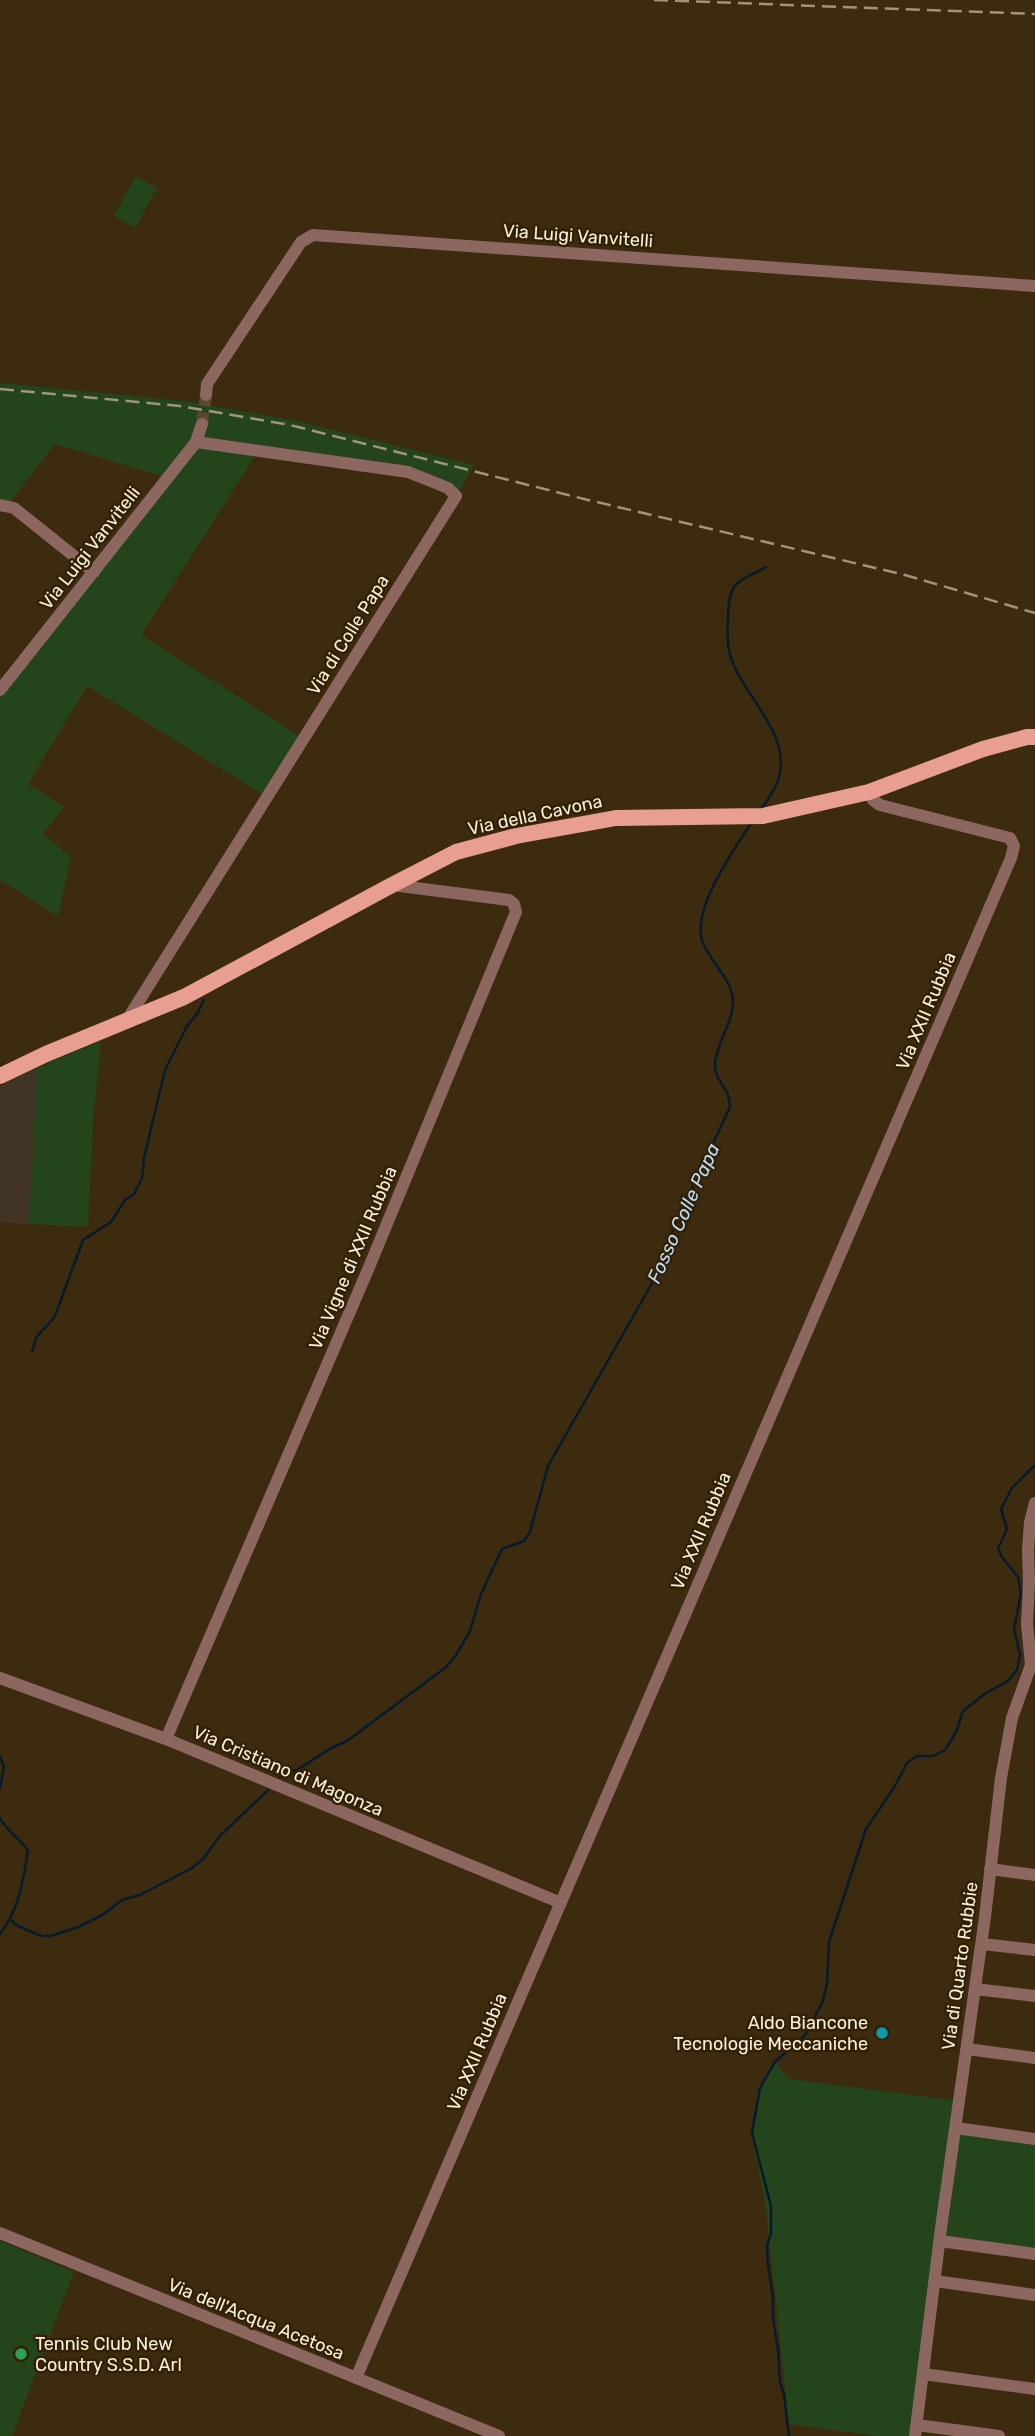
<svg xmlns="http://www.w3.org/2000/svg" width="1035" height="2436" font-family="Rubik,sans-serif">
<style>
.industrial{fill:#413425}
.green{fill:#24451c}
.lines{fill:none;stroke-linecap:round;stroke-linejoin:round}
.stream{stroke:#061b2c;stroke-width:2.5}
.minor-tunnel{stroke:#59482e;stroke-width:12;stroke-dasharray:12 6;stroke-linecap:butt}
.minor{stroke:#8b6760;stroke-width:12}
.major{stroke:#e89e90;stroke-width:16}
.rail{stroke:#a1937d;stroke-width:2.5;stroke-dasharray:14 7;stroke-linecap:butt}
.culture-dot{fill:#0f9aa8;stroke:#322105;stroke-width:2.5}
.leisure-dot{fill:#2e9e5b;stroke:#322105;stroke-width:2.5}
.labels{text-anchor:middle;stroke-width:5;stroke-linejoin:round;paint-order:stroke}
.street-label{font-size:18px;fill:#faefde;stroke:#322105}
.poi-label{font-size:18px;fill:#faefde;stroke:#322105;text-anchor:end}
.water-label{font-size:19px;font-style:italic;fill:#bddffd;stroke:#322105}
</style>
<rect width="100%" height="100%" fill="#3d2b0f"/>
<!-- industrial -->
<path class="industrial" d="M37 1068 33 1155 28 1224 0 1222V1086Z"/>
<!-- green -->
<path class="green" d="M136 176 157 188 135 228 114 216Z
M0 383 183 401 293 420 474 465 456 496 408 472 258 451 141 635 304 739 267 797 87 686 28 784 64 807 43 834 71 857 58 916 0 880V691L168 478 55 444 8 505H0Z
M101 1041 93 1120 88 1227 28 1224 33 1155 37 1068Z
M775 2062 789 2079 959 2101 956 2128 1035 2139V2254L940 2241 915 2436H878L789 2424 766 2208 752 2133 760 2088Z
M0 2241 74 2272 12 2436H0Z"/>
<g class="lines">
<!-- stream -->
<path class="stream" d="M760 811C766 802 773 793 777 783 795 738 746 699 732 661 727 648 727 632 728 618 728 609 729 595 734 587 741 577 756 574 766 567
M32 1351 36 1338 55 1316 83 1240 111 1222 125 1200 134 1194 142 1178 144 1158 165 1070 187 1026 197 1014 204 1000
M0 1757 4 1767 0 1788
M280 1777 284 1774 297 1770 331 1748 347 1741 445 1668 456 1655 470 1631 481 1594 502 1549 524 1541 530 1532 548 1466 651 1285 677 1220 730 1107C730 1087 714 1082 715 1063 717 1042 734 1020 733 1001 732 979 711 963 703 943 690 910 734 850 752 822
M0 1818C7 1832 20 1838 28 1851 23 1880 19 1911 0 1934
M11 1920 16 1925 41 1936H51L78 1927 101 1916 122 1900 140 1895 192 1868 203 1859 220 1836 268 1790
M789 2436 784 2394 780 2382 778 2349 773 2318V2297L768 2264 767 2245 771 2234V2206L752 2133 760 2088 775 2062 805 2035 823 2001 827 1983 829 1942 866 1829 895 1786 907 1763 917 1756H933L945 1750 956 1732 963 1711 986 1693 1008 1681 1017 1670 1020 1655 1014 1629 1021 1593 1018 1577 1002 1557 998 1549 1007 1529 1001 1509 1012 1488 1035 1465"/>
<!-- minor-tunnel -->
<path class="minor-tunnel" d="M202 424 206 395"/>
<!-- minor -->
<path class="minor" d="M206 395 207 384 301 242 313 235 1035 286
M0 505 14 508 94 572
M0 690 196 442 202 424
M127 1020 456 496 448 488 408 472 196 442
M0 1678 166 1739 561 1903
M166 1739 367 1272 516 912 514 904 509 900 392 885
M990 1869 1035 1875
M982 1944 1035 1950
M975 1989 1035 1996
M967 2049 1035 2058
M956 2128 1035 2139
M0 2233 499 2436
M940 2241 1035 2254
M935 2281 1035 2295
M923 2374 1035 2389
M356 2378 1011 858 1014 846 1010 838 880 805 873 800 869 792
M917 2425 999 2436
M915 2436 941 2228 985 1917 1001 1778 1012 1718 1031 1665 1027 1624 1029 1582 1028 1550 1030 1522 1035 1503"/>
<!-- major -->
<path class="major" d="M0 1076 46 1054 184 997 392 885 456 852 516 836 616 818 763 816 869 792 983 749 1027 737H1035"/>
<!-- rail -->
<path class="rail" d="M654 0 1035 14
M0 389 180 406 290 425 584 499 905 575 1035 613"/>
</g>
<!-- markers -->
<circle class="culture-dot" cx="882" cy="2033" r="7"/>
<circle class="leisure-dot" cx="21" cy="2354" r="7"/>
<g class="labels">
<!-- street labels -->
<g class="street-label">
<text transform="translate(578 236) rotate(4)" y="6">Via Luigi Vanvitelli</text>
<text transform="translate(90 548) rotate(-52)" y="6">Via Luigi Vanvitelli</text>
<text transform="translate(348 635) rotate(-58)" y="6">Via di Colle Papa</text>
<text transform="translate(535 815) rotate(-12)" y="6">Via della Cavona</text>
<text transform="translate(926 1011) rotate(-67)" y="6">Via XXII Rubbia</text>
<text transform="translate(353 1258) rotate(-67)" y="6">Via Vigne di XXII Rubbia</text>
<text transform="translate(701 1531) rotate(-67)" y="6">Via XXII Rubbia</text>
<text transform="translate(288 1771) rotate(23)" y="6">Via Cristiano di Magonza</text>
<text transform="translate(960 1966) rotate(-82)" y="6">Via di Quarto Rubbie</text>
<text transform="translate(477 2052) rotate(-67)" y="6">Via XXII Rubbia</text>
<text transform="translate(256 2319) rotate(22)" y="6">Via dell'Acqua Acetosa</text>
</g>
<!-- poi labels -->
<g class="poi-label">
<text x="868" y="2029">Aldo Biancone<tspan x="868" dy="21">Tecnologie Meccaniche</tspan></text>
<text x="35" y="2350" text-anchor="start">Tennis Club New<tspan x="35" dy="21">Country S.S.D. Arl</tspan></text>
</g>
<!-- water labels -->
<g class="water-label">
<text transform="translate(683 1213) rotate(-66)" y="7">Fosso Colle Papa</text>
</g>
</g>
</svg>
